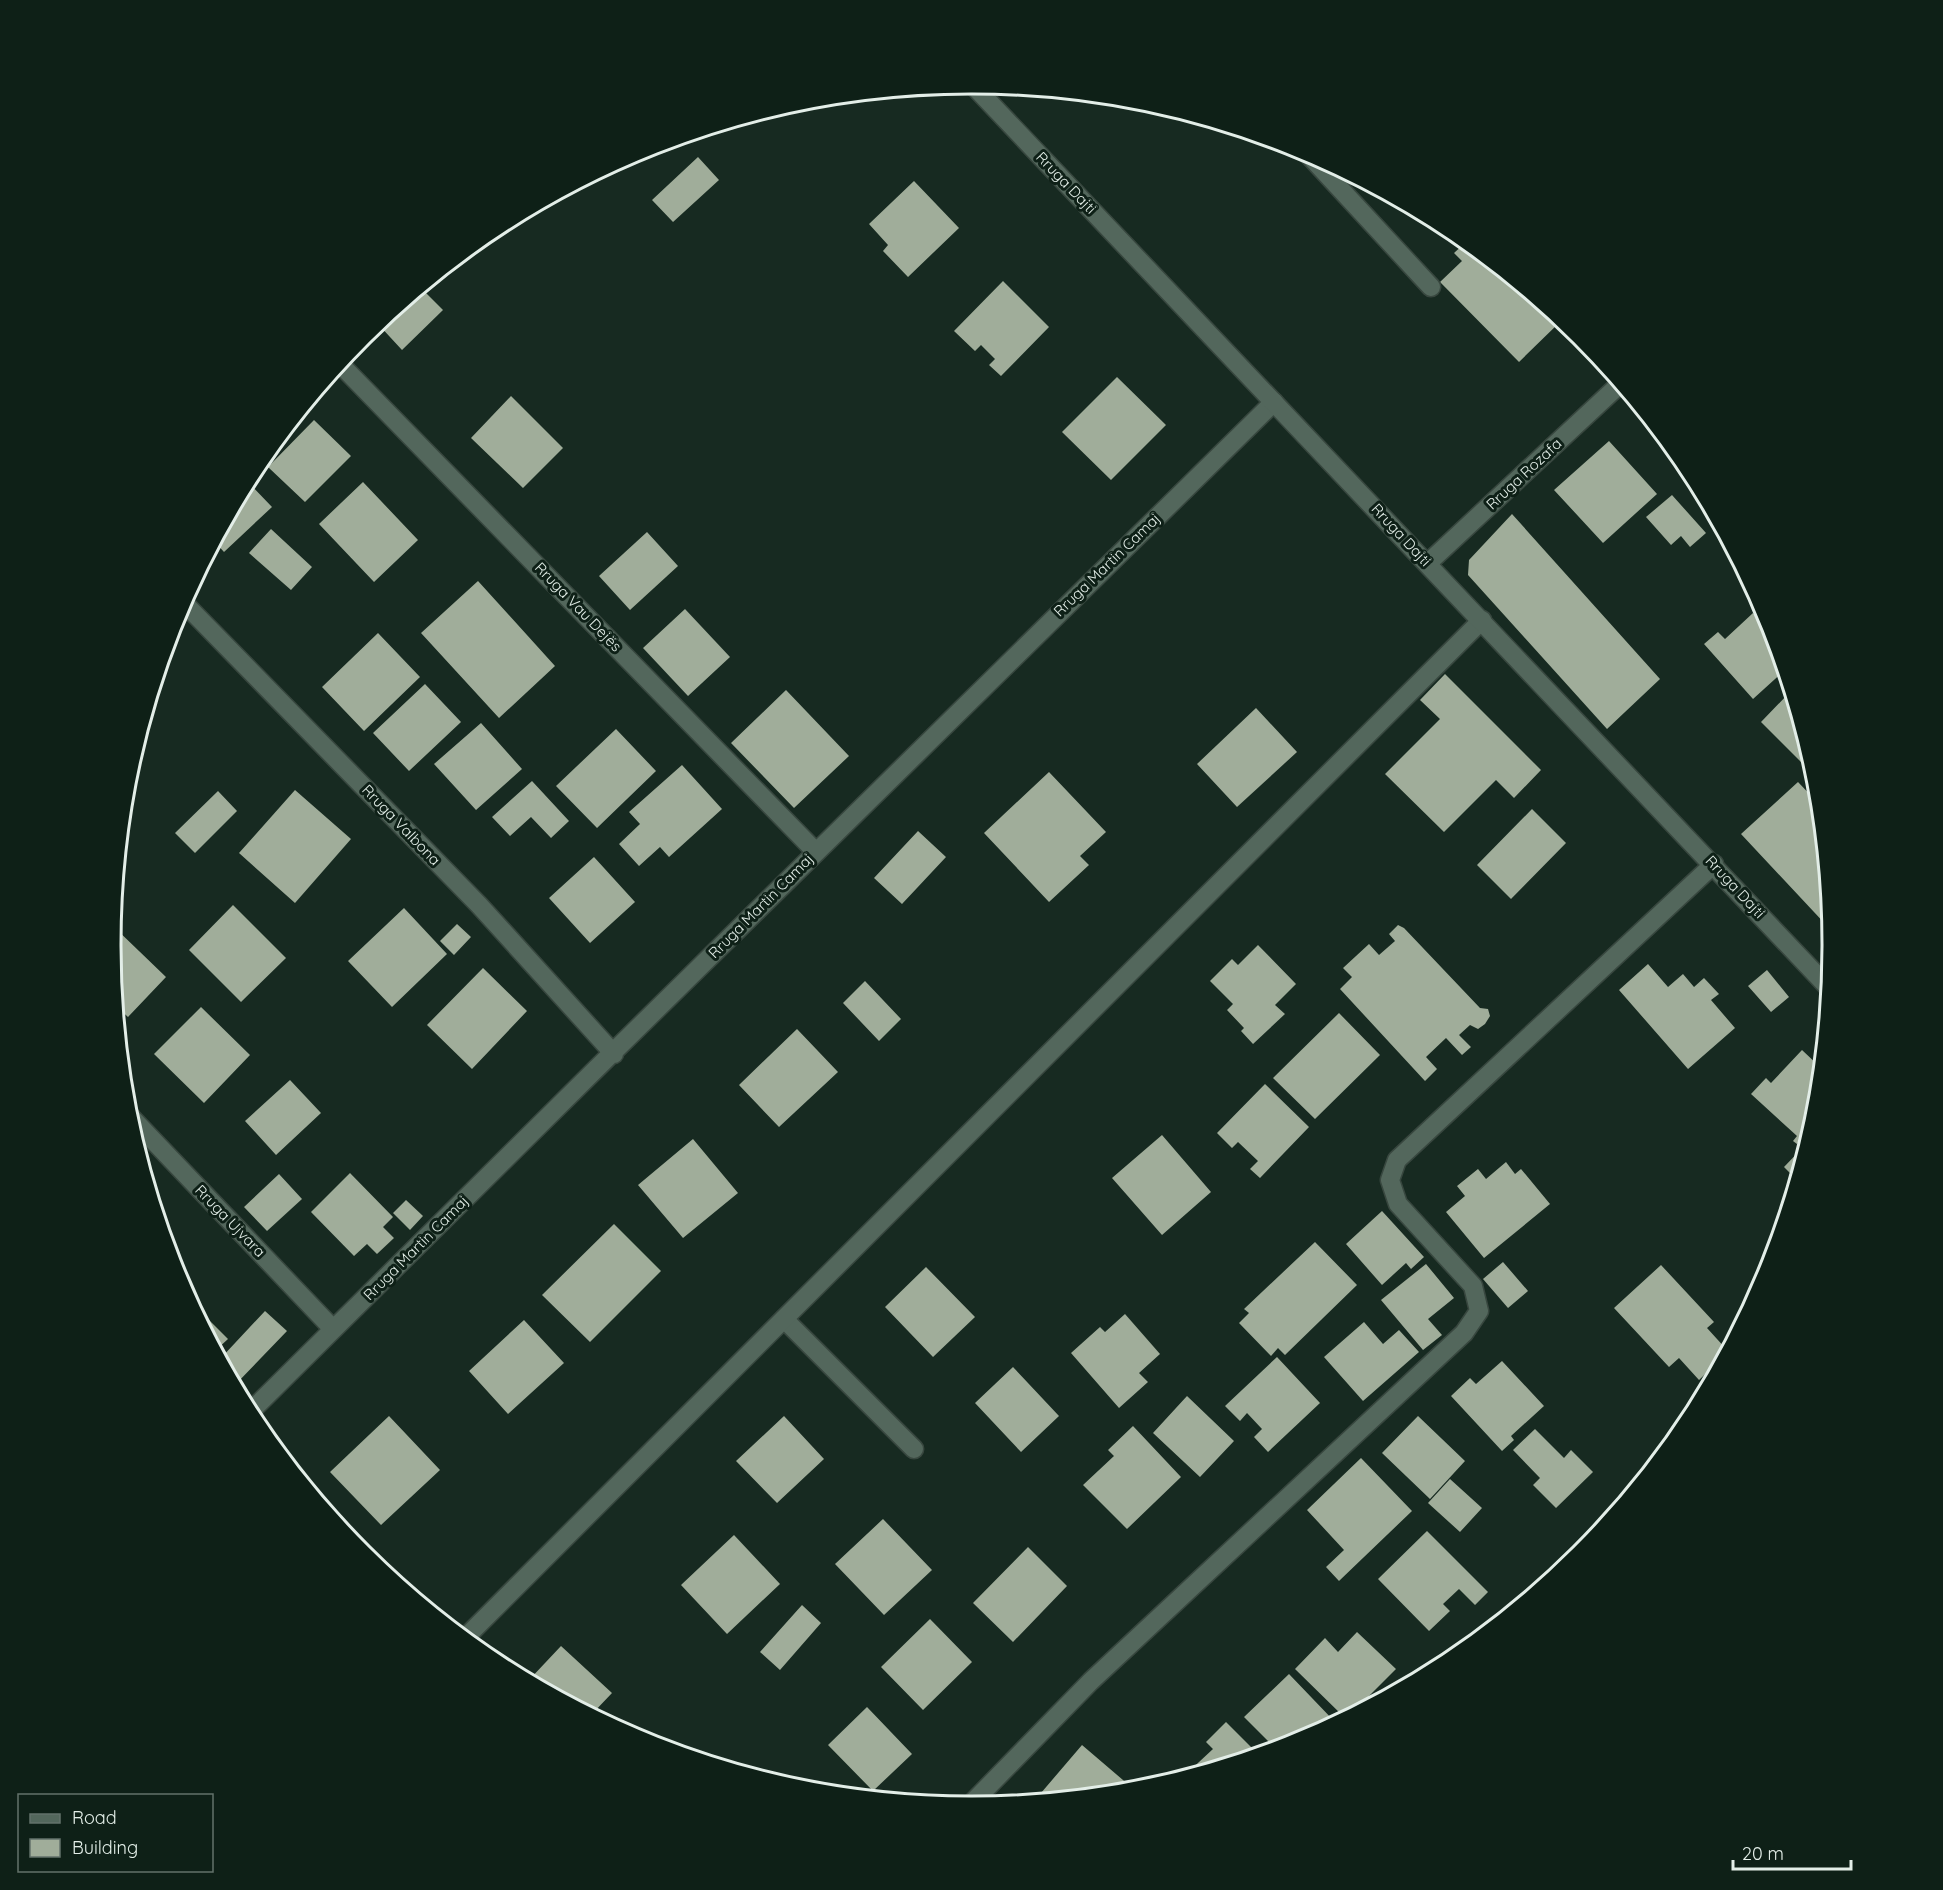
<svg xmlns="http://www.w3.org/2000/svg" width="1943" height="1890" font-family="Quicksand,sans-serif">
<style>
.building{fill:#a0ad9a}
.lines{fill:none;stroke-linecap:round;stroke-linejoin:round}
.service-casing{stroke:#38473f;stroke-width:21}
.minor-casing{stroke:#38473f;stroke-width:21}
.tertiary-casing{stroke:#38473f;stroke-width:21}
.service{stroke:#53675c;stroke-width:18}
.minor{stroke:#53675c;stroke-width:18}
.tertiary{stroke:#53675c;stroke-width:18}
.labels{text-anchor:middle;stroke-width:6;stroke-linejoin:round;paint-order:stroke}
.street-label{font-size:15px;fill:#e3eee8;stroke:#0e2017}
.rim{fill:none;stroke:#e3eee8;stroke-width:3}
</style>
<rect width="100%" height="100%" fill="#172a21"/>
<!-- building -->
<path class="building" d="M698 157 719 180 673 222 652 200Z
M914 181 959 228 908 277 883 251 888 245 869 224Z
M1466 242 1561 321 1519 362 1440 282 1462 261 1454 253Z
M1003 281 1049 327 1001 376 989 365 995 359 981 345 975 351 954 331Z
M421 288 443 310 402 350 378 324Z
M1117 377 1166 425 1111 480 1062 432Z
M511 396 563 448 523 488 471 438Z
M314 420 351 456 305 502 268 467Z
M1609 441 1657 494 1603 543 1554 490Z
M248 482 272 507 224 552 215 542Z
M363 482 418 540 374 582 319 524Z
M1672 495 1706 533 1690 547 1681 536 1671 545 1646 517Z
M1512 514 1660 679 1607 729 1468 575 1469 560Z
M271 529 312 567 291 590 249 553Z
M647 532 678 566 630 610 599 576Z
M478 581 555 666 499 718 421 633Z
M685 609 730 657 688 696 643 648Z
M1753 613 1773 634 1784 671 1753 699 1704 644 1718 632 1725 639Z
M378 633 420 677 364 731 322 687Z
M1445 674 1541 770 1514 798 1496 780 1444 832 1385 774 1440 719 1420 700Z
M425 684 461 722 409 771 373 733Z
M786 690 849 756 794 808 731 743Z
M1790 692 1813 766 1809 770 1761 722Z
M1256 708 1297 752 1237 807 1197 764Z
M481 723 522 769 476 810 434 764Z
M616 729 656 771 597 828 556 786Z
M682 765 722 809 669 857 660 847 639 866 619 844 640 824 629 812Z
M1049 772 1106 832 1080 856 1089 865 1049 902 984 833Z
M532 781 569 821 551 838 531 817 510 836 492 817Z
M1798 782 1819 804 1830 924 1828 927 1741 834Z
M295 790 351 839 295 903 239 853Z
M218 791 237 811 195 853 175 833Z
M1532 809 1566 843 1511 899 1477 865Z
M918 831 946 857 902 904 874 878Z
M594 857 635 902 590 943 549 898Z
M233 905 286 958 241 1002 189 950Z
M404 908 447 954 392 1007 348 961Z
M457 924 471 937 454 955 440 941Z
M112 925 166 977 128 1017 116 1006 111 945Z
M1398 925 1404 928 1480 1008 1488 1009 1490 1016 1485 1024 1478 1029 1470 1025 1459 1035 1471 1047 1462 1055 1446 1038 1426 1057 1437 1069 1425 1081 1340 989 1352 977 1343 968 1369 944 1379 955 1395 941 1389 934Z
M1258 945 1296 984 1275 1005 1285 1014 1253 1044 1241 1031 1244 1028 1227 1010 1233 1004 1210 981 1232 959 1238 965Z
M1648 964 1668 987 1683 974 1694 987 1704 978 1719 994 1711 1000 1735 1028 1688 1069 1619 990Z
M483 968 527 1011 472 1069 427 1025Z
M1767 970 1789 997 1771 1012 1748 986Z
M865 981 901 1019 879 1041 843 1003Z
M201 1007 250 1055 204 1103 154 1054Z
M1339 1013 1380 1055 1315 1119 1273 1078Z
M797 1029 838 1072 779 1127 739 1085Z
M1802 1050 1820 1067 1816 1113 1811 1129 1797 1144 1793 1141 1797 1136 1751 1094 1766 1078 1771 1083Z
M290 1080 321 1113 276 1155 245 1121Z
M1265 1084 1309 1127 1260 1178 1250 1169 1258 1161 1238 1142 1232 1148 1217 1133Z
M1162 1135 1211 1192 1162 1235 1112 1178Z
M693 1139 738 1193 683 1238 638 1185Z
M1807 1143 1796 1179 1784 1167Z
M1506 1162 1515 1174 1521 1169 1550 1204 1484 1258 1446 1212 1465 1196 1457 1186 1478 1169 1486 1179Z
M350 1173 393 1217 383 1227 394 1238 377 1254 367 1244 354 1256 311 1212Z
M279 1174 302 1199 267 1231 244 1207Z
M406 1200 423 1216 410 1230 393 1213Z
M1382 1211 1424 1257 1411 1269 1406 1263 1382 1285 1346 1244Z
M614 1224 661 1271 590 1342 542 1295Z
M1315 1242 1357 1285 1285 1355 1278 1348 1271 1356 1239 1323 1249 1313 1244 1309Z
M1503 1262 1528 1291 1508 1308 1483 1279Z
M1426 1264 1454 1298 1428 1319 1442 1335 1423 1350 1381 1300Z
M1661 1265 1714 1322 1707 1328 1727 1350 1722 1358 1699 1380 1679 1358 1669 1367 1614 1308Z
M926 1267 975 1317 933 1357 885 1307Z
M190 1301 228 1339 216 1350 203 1325Z
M265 1311 287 1331 235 1385 221 1358Z
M1125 1314 1160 1354 1139 1373 1148 1382 1119 1408 1071 1353 1100 1327 1105 1332Z
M524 1320 564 1363 508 1414 469 1371Z
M1364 1322 1383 1344 1399 1330 1419 1352 1363 1401 1324 1357Z
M1277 1357 1320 1403 1268 1452 1254 1437 1262 1429 1247 1413 1240 1421 1225 1406Z
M1502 1361 1544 1406 1511 1436 1514 1440 1502 1451 1451 1396 1470 1378 1476 1384Z
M1013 1367 1059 1416 1021 1452 975 1403Z
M1187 1396 1234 1441 1200 1477 1153 1433Z
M389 1416 440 1470 381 1525 330 1472Z
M784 1416 824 1459 777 1503 736 1461Z
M1418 1416 1465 1461 1430 1499 1382 1453Z
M1133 1426 1181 1477 1127 1529 1083 1485 1114 1456 1108 1450Z
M1535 1429 1564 1458 1571 1450 1593 1472 1556 1508 1533 1485 1540 1478 1513 1450Z
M1361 1458 1412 1511 1339 1581 1326 1567 1344 1550 1307 1510Z
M1450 1479 1482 1508 1460 1532 1428 1503Z
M883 1519 932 1570 884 1615 835 1564Z
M1427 1531 1488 1592 1475 1605 1459 1589 1443 1604 1450 1611 1429 1631 1378 1579Z
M734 1535 780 1584 727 1634 681 1585Z
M1028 1547 1067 1586 1013 1642 973 1603Z
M802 1605 821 1623 780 1670 760 1652Z
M930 1619 972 1662 923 1710 881 1667Z
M1357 1632 1396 1669 1353 1712 1344 1717 1295 1669 1325 1638 1338 1652Z
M561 1646 612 1693 592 1714 529 1680Z
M1289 1674 1335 1722 1301 1741 1275 1748 1244 1717Z
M867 1707 912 1754 873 1791 828 1745Z
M1226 1722 1258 1754 1185 1775 1213 1749 1206 1742Z
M1082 1745 1130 1786 1126 1791 1035 1800Z"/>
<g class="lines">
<!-- service casing -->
<g class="service-casing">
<path id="service" d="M784 1319 914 1449"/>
</g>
<!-- minor casing -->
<g class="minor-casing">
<path id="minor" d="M1307 153 1431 287
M340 364 815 851
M1428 563 1620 384
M183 602 479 905 614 1054
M127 1113 333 1329
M250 1412C590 1074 932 737 1274 402
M465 1638 1482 620
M969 1806 1091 1681 1464 1333 1479 1311 1473 1286 1398 1204 1390 1180 1397 1160 1714 864"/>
</g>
<!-- tertiary casing -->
<g class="tertiary-casing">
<path id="tertiary" d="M972 84 1828 987"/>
</g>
<!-- service -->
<use href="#service" class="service"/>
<!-- minor -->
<use href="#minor" class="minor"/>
<!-- tertiary -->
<use href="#tertiary" class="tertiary"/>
</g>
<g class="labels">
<!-- street labels -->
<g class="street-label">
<text transform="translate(1066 183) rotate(46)" y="5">Rruga Dajti</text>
<text transform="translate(1524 474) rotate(-43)" y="5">Rruga Rozafa</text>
<text transform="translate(1401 535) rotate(47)" y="5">Rruga Dajti</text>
<text transform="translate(1107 565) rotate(-44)" y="5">Rruga Martin Camaj</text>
<text transform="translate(578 607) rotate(46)" y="5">Rruga Vau Dejës</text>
<text transform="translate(401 825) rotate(46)" y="5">Rruga Valbona</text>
<text transform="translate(1735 887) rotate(47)" y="5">Rruga Dajti</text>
<text transform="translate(761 906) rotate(-45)" y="5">Rruga Martin Camaj</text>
<text transform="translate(230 1221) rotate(46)" y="5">Rruga Ujvara</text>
<text transform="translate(416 1248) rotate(-45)" y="5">Rruga Martin Camaj</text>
</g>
</g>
<!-- crop -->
<path d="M0 0H1943V1890H0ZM971 94H972A850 850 0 0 1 1822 944V946A850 850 0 0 1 972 1796H971A850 850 0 0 1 121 946V944A850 850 0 0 1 971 94Z" fill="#0e2017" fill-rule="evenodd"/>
<path class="rim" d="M971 94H972A850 850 0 0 1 1822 944V946A850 850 0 0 1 972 1796H971A850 850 0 0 1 121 946V944A850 850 0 0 1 971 94Z"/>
<!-- legend -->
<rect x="18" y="1794" width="195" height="78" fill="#0e2017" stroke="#63726b" stroke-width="1.5"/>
<rect x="30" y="1814" width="30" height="9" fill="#53675c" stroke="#63726b" stroke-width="1.5"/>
<text x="72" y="1824" font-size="18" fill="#e3eee8">Road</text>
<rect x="30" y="1839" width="30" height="18" fill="#a0ad9a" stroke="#63726b" stroke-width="1.5"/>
<text x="72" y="1854" font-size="18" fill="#e3eee8">Building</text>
<!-- scale -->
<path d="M1733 1860v9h118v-9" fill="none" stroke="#e3eee8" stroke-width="3"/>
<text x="1742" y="1860" font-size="18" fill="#e3eee8" stroke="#0e2017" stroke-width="4.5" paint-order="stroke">20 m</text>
</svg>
